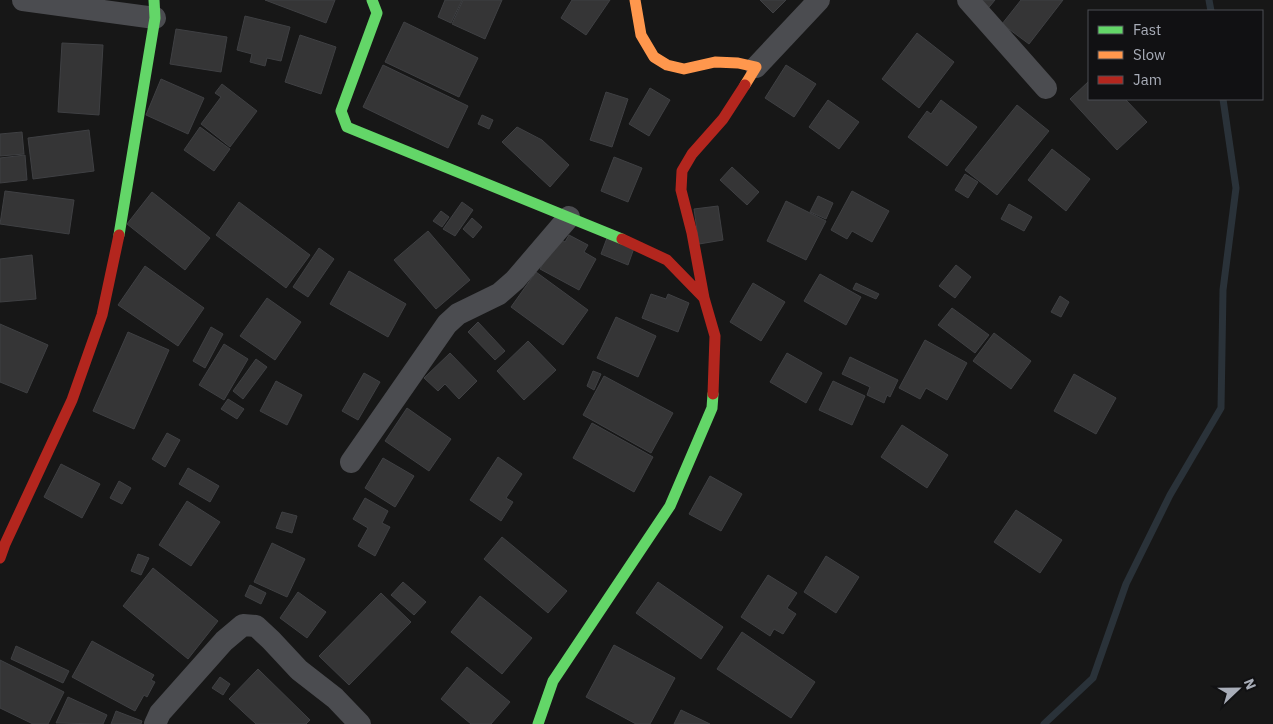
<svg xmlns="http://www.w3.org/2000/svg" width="1273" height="724" font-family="'IBM Plex Sans',sans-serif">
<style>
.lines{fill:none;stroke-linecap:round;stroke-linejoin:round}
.stream{stroke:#2a3239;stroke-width:7}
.building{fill:#353536;stroke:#3f4043}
.street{stroke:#4b4c50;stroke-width:22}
.fast{stroke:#63d668;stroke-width:11}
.slow{stroke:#ff974d;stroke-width:11}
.jam{stroke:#b3261e;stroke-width:11}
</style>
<rect width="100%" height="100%" fill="#171717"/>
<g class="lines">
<!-- stream -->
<path class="stream" d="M1209 0 1211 11
M1044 724 1093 678 1126 584 1170 495 1221 408 1223 290 1236 188 1223 99"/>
</g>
<!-- building -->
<path class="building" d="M265 0H335L326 23Z
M445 0H462L451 23 438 17Z
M463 0H502L485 39 452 24Z
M572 0H610L586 35 561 18Z
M760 0H786L773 13Z
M970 0H995L985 12Z
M1021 0H1063L1029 44 1002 24Z
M245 16 290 27 281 61 267 58 265 66 250 62 252 54 237 50Z
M404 22 478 58 459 97 385 62Z
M176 29 227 37 221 72 170 64Z
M917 33 954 62 919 108 882 79Z
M300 35 336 47 321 94 285 82Z
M62 43 103 45 99 115 58 112Z
M383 65 468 106 448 148 363 107Z
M786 65 816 84 794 117 765 98Z
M161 79 204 98 188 134 146 115Z
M1089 81V99H1125L1147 122 1117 150 1070 99Z
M222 84 257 111 230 147 201 124 221 97 215 93Z
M650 88 670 100 649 136 629 124Z
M606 92 628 99 612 147 590 140Z
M828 100 859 122 839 149 809 127Z
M941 100 977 127 947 166 908 137 927 111 931 114Z
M1017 105 1049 131 997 195 965 170Z
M482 115 493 120 489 129 478 124Z
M200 127 230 149 214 171 184 150Z
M517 127 542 140 569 165 550 187 502 142Z
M89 130 94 171 33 179 28 138Z
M22 132 24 154 0 156V134Z
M1052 149 1090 179 1066 211 1028 180Z
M25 155 27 180 0 183V158Z
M614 157 642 168 628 202 601 191Z
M732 167 759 192 747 205 720 180Z
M965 174 978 182 968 198 955 190Z
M5 191 74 200 69 234 0 224Z
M852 191 889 211 872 242 852 231 847 239 831 230Z
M152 192 210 238 185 270 127 224Z
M818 196 833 203 826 219 810 212Z
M786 201 826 221 806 260 767 241Z
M239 202 310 255 286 288 216 235Z
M462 202 473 210 455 236 443 229Z
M1009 204 1032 217 1024 231 1001 219Z
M718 206 723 240 699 244 694 209Z
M441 211 449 217 442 227 433 221Z
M472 218 482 227 473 238 463 229Z
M428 231 470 280 436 309 394 260Z
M569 235 588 245 584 252 596 259 579 290 540 269 557 237 565 242Z
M607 238 634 248 628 265 601 254Z
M319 248 334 259 308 297 293 287Z
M32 255 36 299 0 302V259Z
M956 265 971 277 955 298 939 286Z
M145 266 204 308 178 346 118 305Z
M349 271 406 304 388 337 330 304Z
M536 272 588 310 563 345 511 307Z
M820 274 861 297 846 325 804 301Z
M753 283 785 302 761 341 730 322Z
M856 283 879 294 876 299 853 289Z
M651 294 666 299 668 294 689 303 678 332 642 318Z
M1060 296 1069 302 1061 317 1051 312Z
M267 298 301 322 275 360 240 336Z
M952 308 989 335 975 353 938 325Z
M616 317 656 336 638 377 597 358Z
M478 322 505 351 495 360 468 332Z
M0 324 48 345 27 393 0 382Z
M211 327 223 334 205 368 193 361Z
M128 332 169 350 134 429 93 411Z
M994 333 1031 361 1011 389 973 361Z
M925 340 967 363 947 400 926 388 920 399 899 388Z
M528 341 556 370 524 400 497 371Z
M224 344 248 359 224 400 199 385Z
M450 353 477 381 459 399 445 384 438 391 424 378Z
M787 353 822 373 806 403 770 382Z
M850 357 898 380 890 397 887 395 884 403 867 395 870 387 842 374Z
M256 359 267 367 243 399 233 391Z
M593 371 601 374 594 390 587 386Z
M364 373 380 382 358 420 342 411Z
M1074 374 1116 398 1096 434 1054 411Z
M604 376 673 413 651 453 583 415Z
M276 381 302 395 287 425 260 411Z
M833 381 865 396 852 425 819 410Z
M228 399 244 409 237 419 221 409Z
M407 408 451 439 429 471 385 441Z
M592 423 653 457 634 492 573 458Z
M902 425 948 455 927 488 881 457Z
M167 433 180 440 165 467 152 459Z
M498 457 522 474 506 498 513 502 501 521 470 500Z
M383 458 414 476 395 507 365 488Z
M61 464 100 484 82 518 44 497Z
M188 468 219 486 210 502 179 484Z
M710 476 742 494 721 531 689 514Z
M119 481 131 488 122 504 110 498Z
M365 498 388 511 382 523 390 527 375 556 358 546 368 528 353 519Z
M187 501 220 522 191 566 159 545Z
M1016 510 1062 540 1040 573 994 542Z
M282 512 297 516 292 533 276 528Z
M502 537 567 591 548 613 484 559Z
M272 543 305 559 287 597 254 582Z
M138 554 149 558 141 575 131 571Z
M826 556 859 577 836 613 804 592Z
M153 568 218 621 188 659 123 606Z
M768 575 797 593 787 608 796 614 783 634 774 629 770 636 741 617Z
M403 582 426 602 414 615 391 595Z
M658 582 723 627 701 659 636 613Z
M250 585 266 593 261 604 245 596Z
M298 592 326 612 307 638 280 618Z
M381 593 411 622 349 685 319 656Z
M480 596 532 638 502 674 451 632Z
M742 632 815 682 791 718 717 669Z
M92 641 154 675 151 680 155 682 147 697 144 695 135 711 72 677Z
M614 645 675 678 650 724H636L586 697Z
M16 646 69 671 63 683 11 659Z
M0 660 64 692 48 724H33L0 708Z
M467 667 510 702 491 724H471L441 699Z
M258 669 310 720 306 724H256L229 699Z
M220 677 230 684 223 695 212 688Z
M68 697 107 715 103 724 56 723Z
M681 710 710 724H674Z
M116 711 142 721 141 724H111Z"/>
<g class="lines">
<!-- street -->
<path class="street" d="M23 0 155 18
M968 0 1046 88
M756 67 819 0
M351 462 447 324 458 314 499 294 515 280 569 217
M155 724 160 713 224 641 243 625 256 626 271 640 299 670 335 698 360 724"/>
<!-- fast -->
<path class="fast" d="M372 0 377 13 341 111 347 127 622 239
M119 235 155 18 154 0
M538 724 553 681 670 506 712 408 713 394"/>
<!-- slow -->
<path class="slow" d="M635 0 641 35 654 57 667 65 684 69 715 62 738 63 756 67 745 85"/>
<!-- jam -->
<path class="jam" d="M622 239 667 260 704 298
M713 394 715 336 704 298 692 233 681 190 682 171 692 154 723 119 745 85
M0 558 5 544 72 400 102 315 119 235"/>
</g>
<!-- legend -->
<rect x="1088" y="10" width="175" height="90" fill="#111113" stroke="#4d4f55"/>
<rect x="1098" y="26" width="25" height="8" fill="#63d668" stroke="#4d4f55"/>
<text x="1133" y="35" font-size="15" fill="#a8adb8">Fast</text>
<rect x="1098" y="51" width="25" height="8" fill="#ff974d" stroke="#4d4f55"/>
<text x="1133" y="60" font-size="15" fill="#a8adb8">Slow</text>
<rect x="1098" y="76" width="25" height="8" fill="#b3261e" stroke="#4d4f55"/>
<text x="1133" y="85" font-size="15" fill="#a8adb8">Jam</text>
<!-- north arrow -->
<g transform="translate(1238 689) rotate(68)" stroke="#111113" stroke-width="4" paint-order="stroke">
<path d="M0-4L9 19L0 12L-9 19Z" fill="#a8adb8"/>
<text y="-8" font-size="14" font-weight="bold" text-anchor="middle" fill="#a8adb8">N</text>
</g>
</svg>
